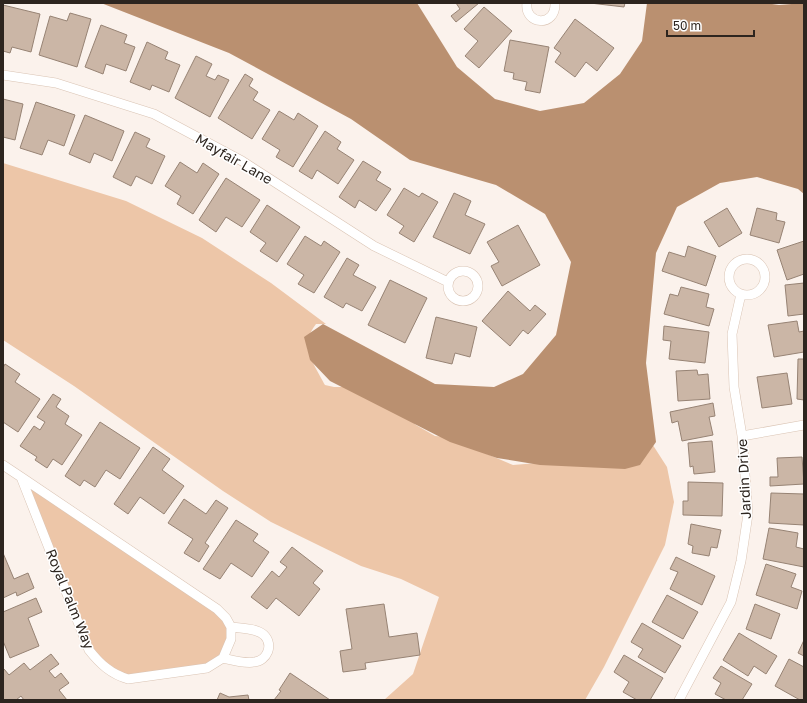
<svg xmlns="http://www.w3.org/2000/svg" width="807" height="703" font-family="'Golos Text',sans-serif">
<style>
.green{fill:#edc6a8}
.water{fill:#ba9070}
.building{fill:#cbb6a6;stroke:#978374}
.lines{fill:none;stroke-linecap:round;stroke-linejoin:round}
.street-casing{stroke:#dac4b4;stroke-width:10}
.street{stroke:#fff;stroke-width:9}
.labels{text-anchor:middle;stroke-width:3;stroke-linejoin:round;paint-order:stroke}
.street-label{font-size:14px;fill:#2d251f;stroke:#fff}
</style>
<rect width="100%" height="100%" fill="#fbf2ec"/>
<!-- green -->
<path class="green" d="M3 163 126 201 202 238 271 283 326 324H316C312 329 309 335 307 341 305 352 320 375 325 385L334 387H350L402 413 416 425 435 436 447 437 513 465 562 461 598 464 610 468 624 467 649 439 667 467 674 502 665 545 604 667 585 700H384L413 674 439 597 401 579 361 566 271 522 223 491 74 386 3 340Z
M21 477 217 609 231 627 223 658 207 668 128 679 99 663Z"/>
<!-- water -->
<path class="water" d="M101 3H417L457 67 495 99 540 111 584 103 620 74 642 41 647 3H765L779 5 804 3V194L798 189 757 177 720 183 677 207 656 253 646 363 656 442 640 465 625 469 540 465 497 458 450 442 330 381 310 360 304 337 323 324 435 384 494 387 523 374 556 335 571 262 545 214 496 185 410 160 351 119 229 53Z"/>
<!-- building -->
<path class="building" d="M456 3H479L456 22 451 16 460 9Z
M590 3H625L624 7Z
M3 5 40 14 31 52 12 47 10 53 3 51Z
M484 7 512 31 479 68 465 56 478 41 464 29Z
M70 13 91 19 77 67 39 55 50 16 67 21Z
M575 19 614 48 597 71 586 62 575 77 555 62 561 53 554 48Z
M101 25 127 35 124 43 135 47 126 71 106 64 103 74 85 67Z
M510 40 549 47 540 93 525 90 527 82 513 79 514 73 504 71Z
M147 42 168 52 165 59 180 65 169 92 152 85 150 90 130 82Z
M196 56 212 64 206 76 215 80 218 75 229 80 210 117 175 98Z
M245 74 253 79 249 86 258 92 253 100 270 110 252 139 218 118Z
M3 99 23 104 15 140 3 137Z
M36 102 75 115 64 146 48 140 42 155 20 148Z
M279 111 294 120 298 113 318 126 293 167 276 157 280 150 262 139Z
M85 115 124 131 112 161 94 153 90 163 69 154Z
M325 131 341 142 337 149 354 160 338 184 317 170 312 179 299 171Z
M135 132 150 139 146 147 165 156 152 184 136 176 131 186 113 177Z
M363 161 381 172 376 180 391 189 376 211 359 200 355 208 339 197Z
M180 162 197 173 203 163 219 174 193 214 177 204 181 196 165 186Z
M226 178 260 200 242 227 226 217 216 232 199 220Z
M404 188 419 197 422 193 438 202 414 242 399 233 404 226 387 215Z
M454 193 471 201 465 215 485 224 470 254 433 237Z
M267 205 300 227 277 262 260 251 266 243 250 232Z
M727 208 742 233 719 247 704 222Z
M757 208 777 213 776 220 785 222 779 243 750 235Z
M518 225 540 265 502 286 491 266 499 262 487 242Z
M305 236 321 246 324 241 340 252 314 293 298 284 304 275 287 264Z
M804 241V274L787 280 777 250Z
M688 246 716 256 706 286 662 271 669 252 685 257Z
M347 258 359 265 353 275 376 287 362 311 346 303 343 308 324 297Z
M390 280 427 298 405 343 368 325Z
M804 283V314L788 316 785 285Z
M681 287 709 294 706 307 714 309 709 326 664 314 670 294 678 296Z
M508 291 530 311 535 305 546 314 528 334 523 330 510 346 482 321Z
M436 317 477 327 470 357 455 353 452 364 426 358Z
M797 321 799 332 804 331V352L774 357 768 325Z
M664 326 709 332 705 363 669 359 671 341 663 340Z
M798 359H804V400L797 399Z
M5 364 20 374 15 382 40 399 18 432 3 422V368Z
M697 370 698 375 708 374 710 399 678 401 676 371Z
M787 373 792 404 762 408 757 377Z
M53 394 61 399 56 407 69 416 65 424 82 435 62 465 53 459 47 468 35 460 37 457 20 446 34 426 40 430 45 422 37 417Z
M713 403 715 416 709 417 713 435 682 441 678 421 672 423 670 412Z
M100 422 140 448 120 479 106 470 95 487 84 480 80 486 65 476Z
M712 441 715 472 694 474 693 466 690 467 688 443Z
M153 447 170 459 162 470 184 486 164 514 140 497 128 514 114 504Z
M802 457 804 484 770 486V477H778L777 458Z
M688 482 723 483 722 516 683 515V501H688Z
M771 493 804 494V525L769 523Z
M184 499 206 514 216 500 228 508 205 543 209 546 199 562 184 553 193 539 168 523Z
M236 520 258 534 253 541 269 552 252 577 231 563 220 579 203 569Z
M691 524 721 530 717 548 711 547 709 556 692 553 693 546 688 544Z
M769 528 798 533 796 547 804 549V567L763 559Z
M292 547 323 571 313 583 320 589 299 616 276 598 267 609 251 597 272 571 279 577 287 567 280 562Z
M3 553 14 579 28 573 34 588 17 596 16 592 3 598Z
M676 557 715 576 702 605 670 589 678 572 670 569Z
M766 564 796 574 791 587 802 591 797 609 756 595Z
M667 595 698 612 683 639 652 622Z
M36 598 42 612 28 618 39 646 10 658 3 641V612Z
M384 604 389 637 417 633 420 655 365 663 366 669 343 672 340 651 352 649 346 609Z
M755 604 780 614 771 639 746 629Z
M642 623 681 646 665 673 638 657 643 649 631 642Z
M739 633 777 656 766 674 754 666 748 676 723 660Z
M804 640V656L798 653Z
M51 654 59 664 49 671 55 678 61 673 69 683 59 690 67 700H24L21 696 16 700H3V670L4 669 9 675 24 663 30 670Z
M624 655 663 678 650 700H637L623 692 629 682 614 672Z
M789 659 804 667V700H800L775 686Z
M721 666 752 684 742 700H726L715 694 721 683 713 678Z
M290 673 330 700H274L281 691 279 690Z
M220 693 229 697 248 695 249 700H217Z"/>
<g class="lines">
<!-- street casing -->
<g class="street-casing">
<path id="street" d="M527 3C524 25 556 28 555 3
M3 75 56 83 154 114 242 161 374 246 448 282
M729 277a18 18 0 1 1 36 0a18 18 0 1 1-36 0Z
M448 286a15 15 0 1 1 30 0a15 15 0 1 1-30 0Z
M742 436 804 425
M3 465 21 477
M21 477 217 609 226 618 231 627V639L223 658 207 668 128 679C111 674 100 664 89 650Z
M223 658C232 660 246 664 254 662 267 661 274 645 264 635 256 628 241 628 231 627
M679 700 731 602 741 561 748 514 742 436 734 387 732 334 741 294"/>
</g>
<!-- street -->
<use href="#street" class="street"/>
</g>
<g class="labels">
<!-- street labels -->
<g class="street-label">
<text transform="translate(234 159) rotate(30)" y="5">Mayfair Lane</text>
<text transform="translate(744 479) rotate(-93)" y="5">Jardin Drive</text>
<text transform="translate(70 599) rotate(68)" y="5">Royal Palm Way</text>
</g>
</g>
<!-- border -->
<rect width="807" height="703" fill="none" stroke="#2d251f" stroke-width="8"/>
<!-- scale -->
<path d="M667 30v6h87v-6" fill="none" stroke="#2d251f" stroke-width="2"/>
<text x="673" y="30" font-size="12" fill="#2d251f" stroke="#ffffff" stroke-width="3" paint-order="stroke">50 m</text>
</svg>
